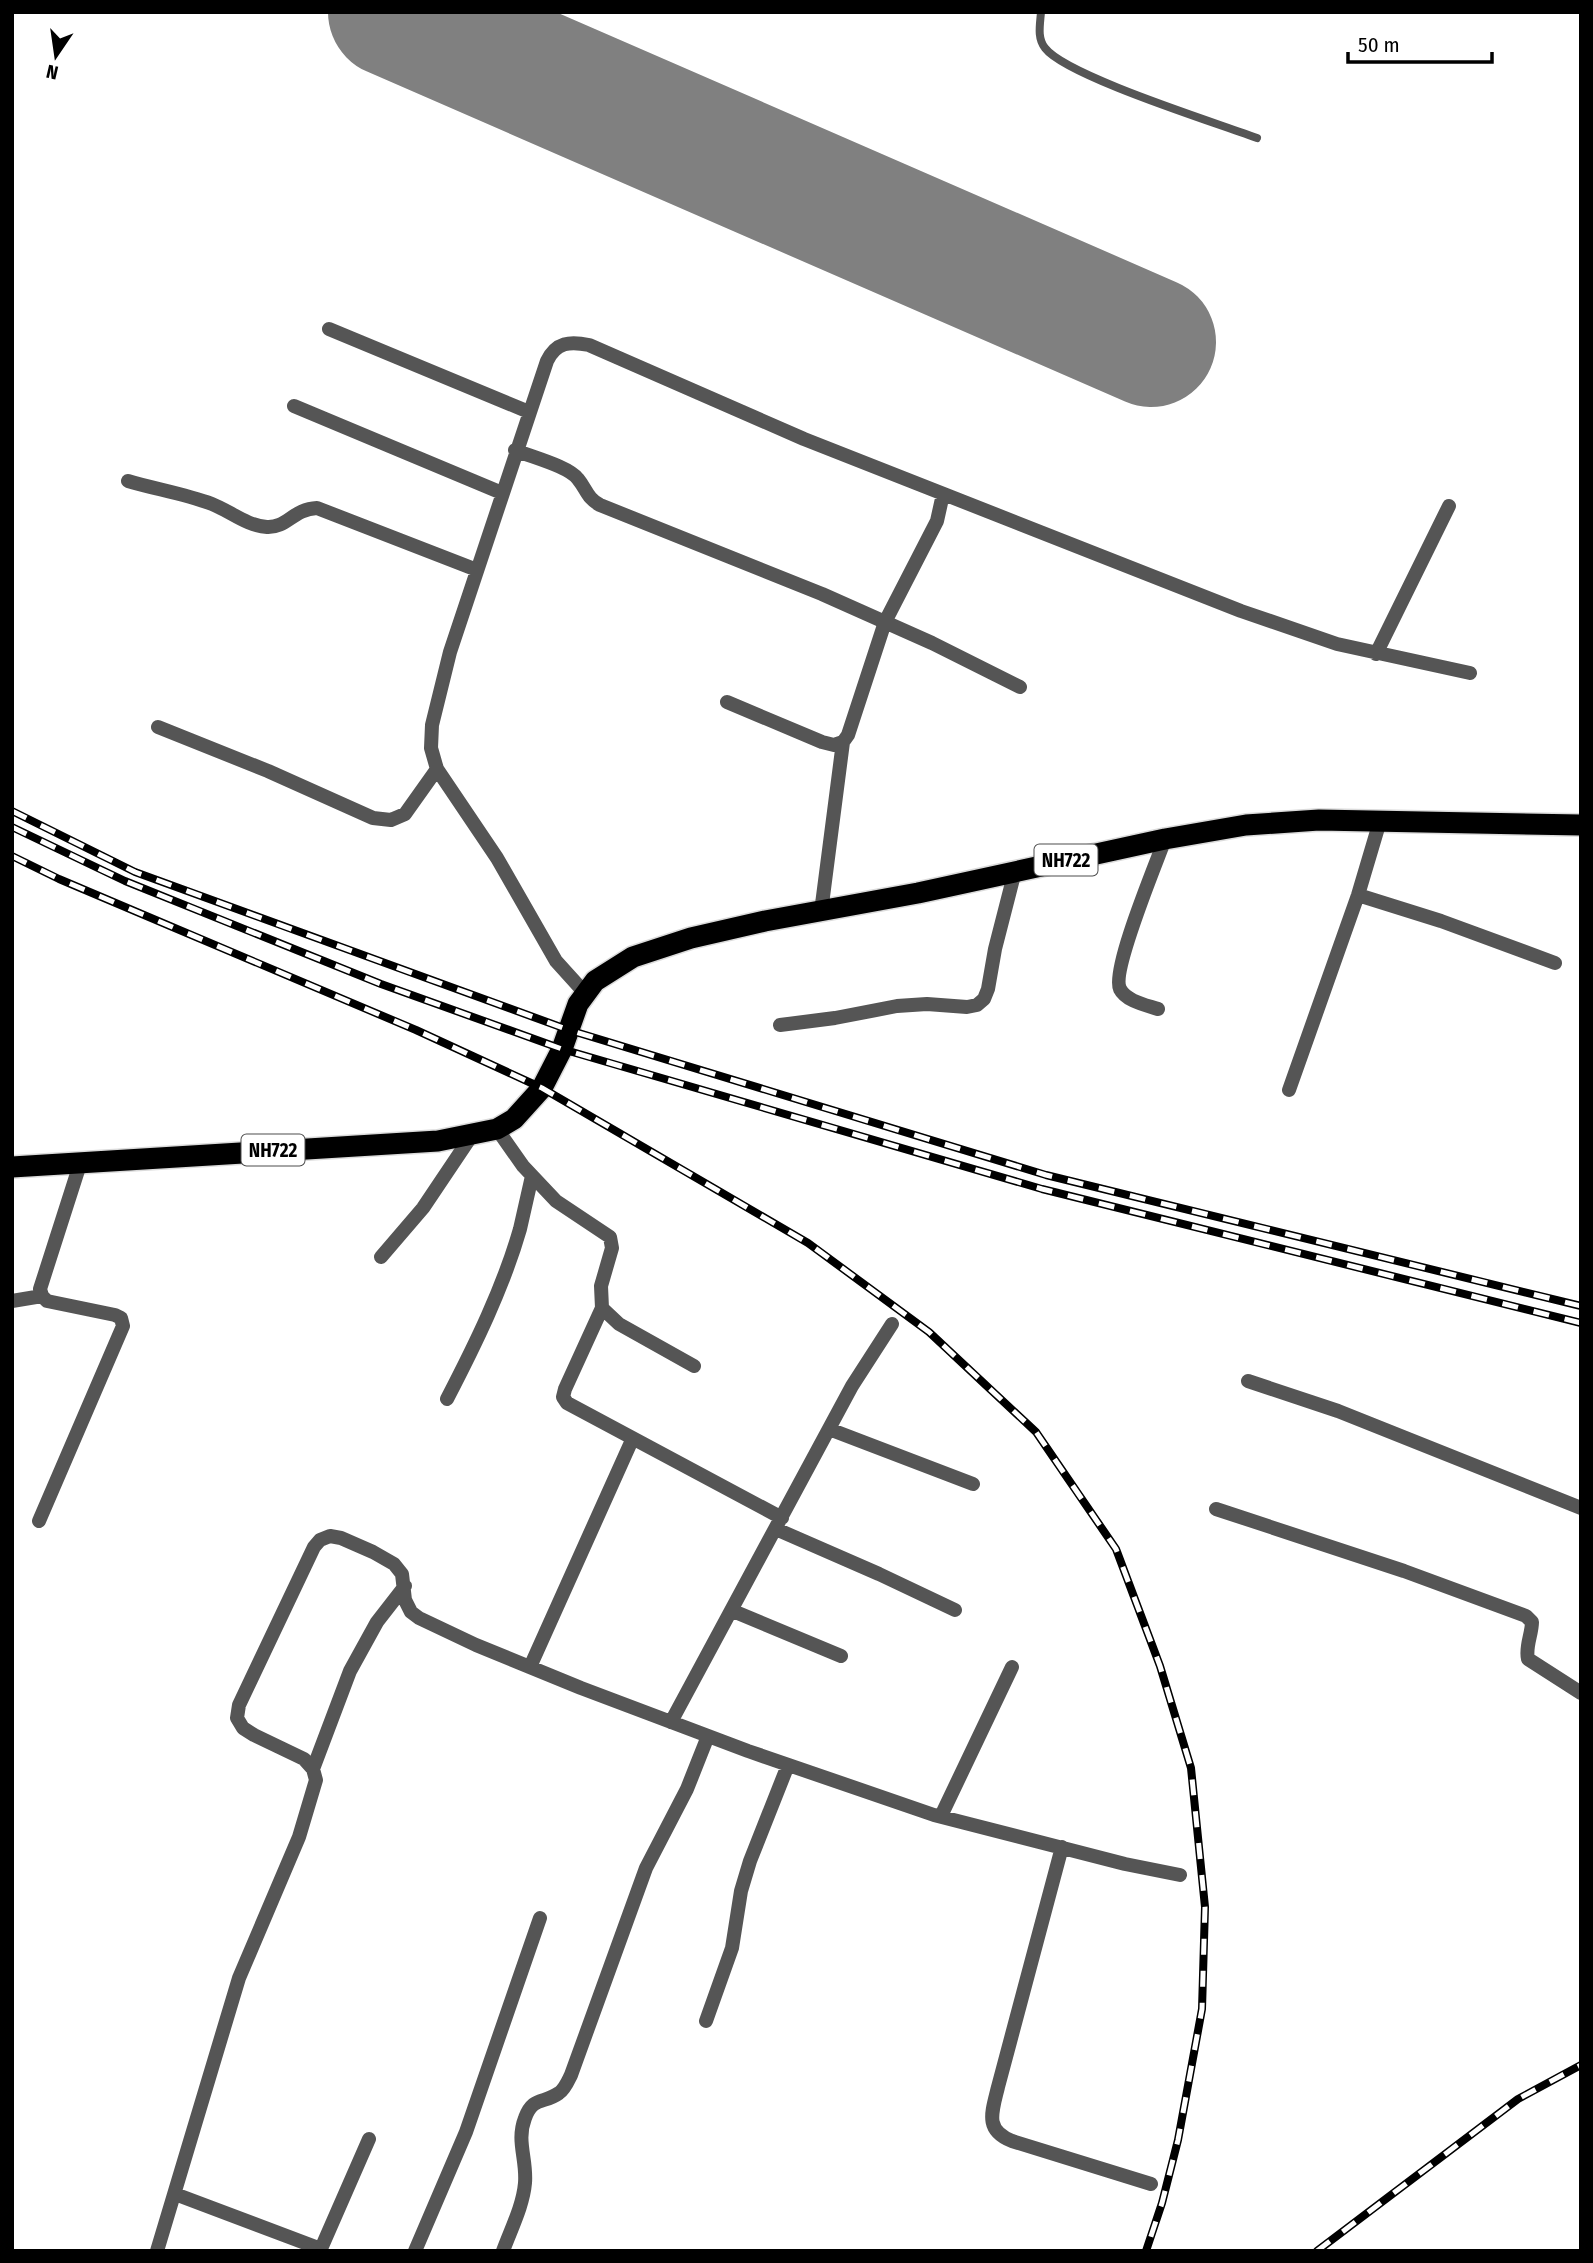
<svg xmlns="http://www.w3.org/2000/svg" width="1593" height="2263" font-family="'Fira Sans Condensed',sans-serif">
<style>
.lines{fill:none;stroke-linecap:round;stroke-linejoin:round}
.runway{stroke:#808080;stroke-width:130}
.highway-casing{stroke:#dbdbdb;stroke-width:24}
.lane{stroke:#555;stroke-width:8}
.street{stroke:#555;stroke-width:14}
.highway{stroke:#000;stroke-width:21}
.rail-casing{stroke:#000;stroke-width:8}
.rail{stroke:#fff;stroke-width:5;stroke-dasharray:16;stroke-linecap:butt}
.labels{text-anchor:middle;stroke-width:5;stroke-linejoin:round;paint-order:stroke}
.shield{fill:#fff;stroke:#4c4c4c;stroke-width:2}
.shield-label{font-size:19px;font-weight:bold;fill:#000}
</style>
<rect width="100%" height="100%" fill="#fff"/>
<g class="lines">
<!-- runway -->
<path class="runway" d="M393 12 1151 342"/>
<!-- highway casing -->
<g class="highway-casing">
<path id="highway" d="M12 1167 438 1141 497 1129 514 1119 542 1088 562 1049 578 1004 595 981 633 957 691 938 765 921 918 893 1165 839 1246 825 1319 820 1581 825"/>
</g>
<!-- lane -->
<path class="lane" d="M1041 12C1040 25 1037 38 1045 48 1066 76 1217 123 1257 138"/>
<!-- street -->
<path class="street" d="M329 329 529 412
M294 406 502 493
M515 450C531 457 568 466 578 479 587 490 587 498 600 505L822 594 932 643 1020 687
M128 481C155 489 185 494 212 504 230 511 247 526 267 527 287 528 293 509 317 508L477 570
M1376 654 1449 506
M727 702 822 742 834 745 843 742 848 735 885 622 937 521 943 494
M158 727 268 771 373 818 391 820 405 814 437 769
M1358 895 1441 921 1555 963
M821 912 843 742
M584 992 556 961 497 858 437 769 431 748 432 725 450 652 547 361C556 342 570 341 589 345L804 439 1241 611 1337 644 1470 673
M1158 1009C1146 1005 1126 1001 1120 989 1111 971 1156 864 1165 839
M780 1025 835 1018 897 1006 927 1004 967 1007 977 1005 984 999 988 989 995 949 1015 871
M1289 1090 1358 895 1380 821
M497 1129 523 1166 556 1201 610 1237 612 1248 601 1286 602 1308 619 1324 694 1366
M381 1257 423 1208 472 1135
M12 1301 42 1296
M602 1308 565 1389 563 1397 567 1403 782 1518
M1248 1381 1338 1411 1581 1508
M447 1399C475 1345 503 1288 520 1229 524 1212 528 1194 532 1176
M829 1429 973 1484
M1216 1509 1404 1571 1526 1616 1532 1622C1532 1634 1525 1647 1528 1659L1581 1693
M39 1521 123 1326 121 1318 115 1315 47 1301 42 1296 40 1289 81 1161
M776 1529 879 1574 955 1610
M733 1611 841 1656
M530 1667 632 1440
M671 1722 852 1386 892 1324
M313 1769 350 1671 377 1622 405 1586
M941 1816 1012 1667
M1062 1847 998 2087C992 2112 984 2130 1012 2141L1151 2184
M706 2021 732 1948 741 1891 750 1861 788 1765
M175 2194 321 2249
M157 2251 239 1978 299 1837 316 1780 313 1769 304 1759 254 1735 243 1728 237 1718 239 1705 314 1547 320 1540 330 1536 341 1538 373 1552 394 1564 402 1574 405 1600 411 1612 419 1618 476 1645 581 1688 748 1751 934 1815 1125 1864 1180 1875
M320 2251 369 2139
M415 2251 466 2132 540 1918
M503 2251C511 2229 523 2206 525 2183 527 2159 516 2141 525 2118 533 2096 544 2104 559 2093 565 2089 568 2081 571 2075L646 1868 687 1789 708 1736"/>
<!-- highway -->
<use href="#highway" class="highway"/>
<!-- rail casing -->
<g class="rail-casing">
<path id="rail" d="M12 811 135 872 569 1030 1046 1175 1581 1306
M12 827 125 881 381 984 562 1049 1042 1189 1581 1323
M12 856 59 879 416 1030 542 1088 808 1243 929 1332 1036 1432 1116 1549 1160 1666 1191 1768 1205 1907 1202 2009 1178 2140 1162 2203 1146 2251
M1317 2251 1518 2099 1581 2065"/>
</g>
<!-- rail -->
<use href="#rail" class="rail"/>
</g>
<g class="labels">
<!-- shield labels -->
<g class="shield">
<rect x="1034.5" y="844.5" width="63" height="31" rx="5"/>
<rect x="241.5" y="1134.5" width="63" height="31" rx="5"/>
</g>
<g class="shield-label">
<text x="1066" y="867">NH722</text>
<text x="273" y="1157">NH722</text>
</g>
</g>
<!-- border -->
<rect width="1593" height="2263" fill="none" stroke="#000000" stroke-width="28"/>
<!-- north arrow -->
<g transform="translate(56 56) rotate(193)" stroke="#ffffff" stroke-width="5" paint-order="stroke">
<path d="M0-5L12 26L0 18L-12 26Z" fill="#000000"/>
<text y="-10" font-size="19" font-weight="bold" text-anchor="middle" fill="#000000">N</text>
</g>
<!-- scale -->
<path d="M1348 52v10h144v-10" fill="none" stroke="#000000" stroke-width="3.5"/>
<text x="1358" y="52" font-size="21" fill="#000000" stroke="#ffffff" stroke-width="5" paint-order="stroke">50 m</text>
</svg>
